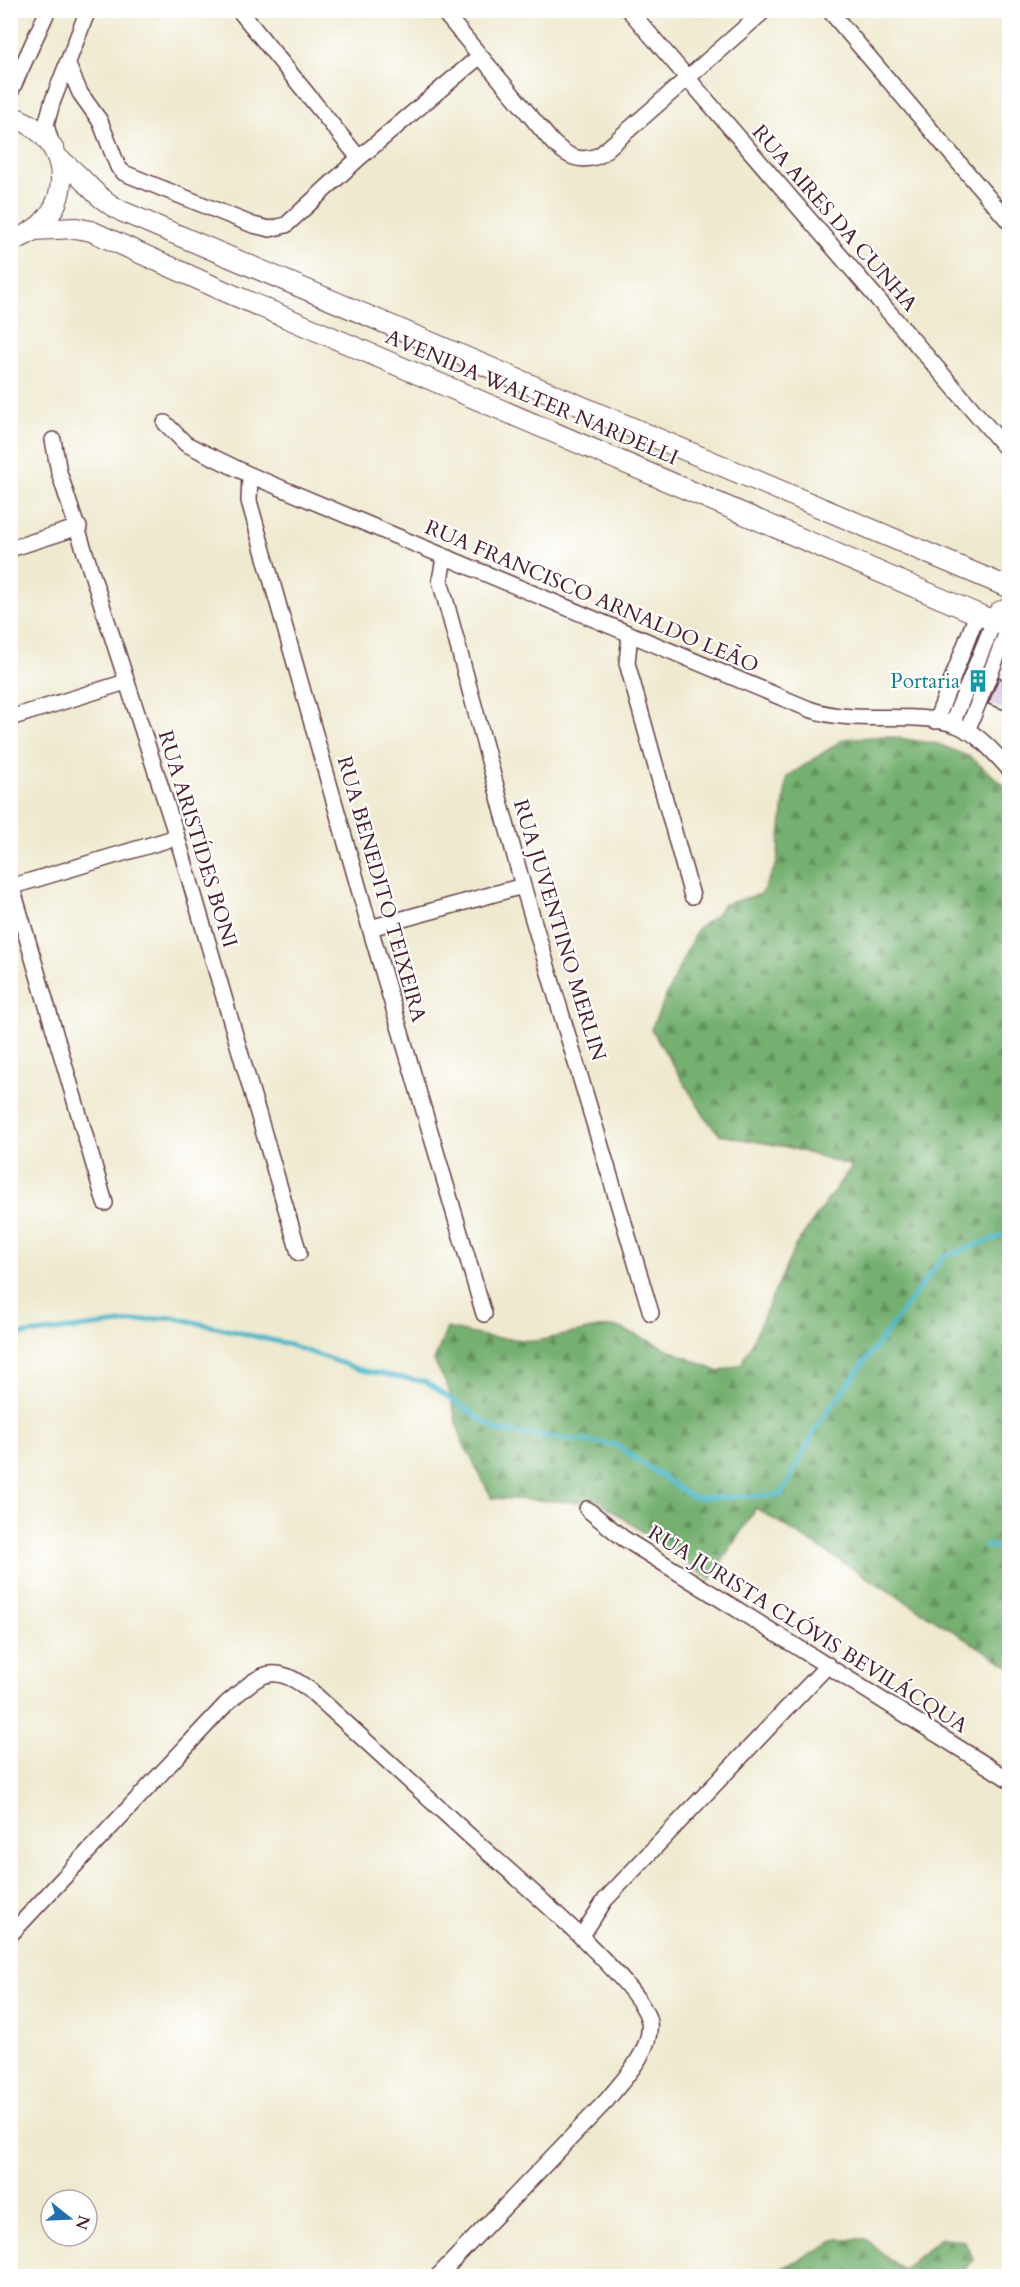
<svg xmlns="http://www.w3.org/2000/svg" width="1020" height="2287" font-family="Cardo,serif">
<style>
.forest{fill:url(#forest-firs);stroke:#60684e;stroke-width:1.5}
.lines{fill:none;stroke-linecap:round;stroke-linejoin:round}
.stream{stroke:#4db8ca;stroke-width:5}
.building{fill:#ba93cf}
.minor-casing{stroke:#633d44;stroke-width:18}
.tertiary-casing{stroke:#633d44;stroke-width:22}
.minor{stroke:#fff;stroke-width:15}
.tertiary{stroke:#fff;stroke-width:20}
.labels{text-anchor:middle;stroke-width:4.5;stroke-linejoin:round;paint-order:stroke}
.street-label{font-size:21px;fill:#4a1f2b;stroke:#fff}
.culture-label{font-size:21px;fill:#0d838f;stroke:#fff;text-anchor:end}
</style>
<defs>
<pattern id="forest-firs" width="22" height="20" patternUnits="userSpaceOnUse" patternTransform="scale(1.5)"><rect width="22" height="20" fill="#75b070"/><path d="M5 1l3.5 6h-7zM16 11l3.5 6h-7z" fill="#628f5c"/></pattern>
</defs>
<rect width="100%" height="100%" fill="#fff"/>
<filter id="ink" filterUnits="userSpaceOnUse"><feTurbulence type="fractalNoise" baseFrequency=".0167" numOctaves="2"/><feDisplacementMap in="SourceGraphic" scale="12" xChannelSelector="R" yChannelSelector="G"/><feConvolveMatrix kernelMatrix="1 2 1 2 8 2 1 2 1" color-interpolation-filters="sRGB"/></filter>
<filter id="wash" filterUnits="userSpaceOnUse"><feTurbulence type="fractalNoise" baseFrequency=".008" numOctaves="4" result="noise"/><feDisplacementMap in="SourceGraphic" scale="24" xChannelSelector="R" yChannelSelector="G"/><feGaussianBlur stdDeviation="1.35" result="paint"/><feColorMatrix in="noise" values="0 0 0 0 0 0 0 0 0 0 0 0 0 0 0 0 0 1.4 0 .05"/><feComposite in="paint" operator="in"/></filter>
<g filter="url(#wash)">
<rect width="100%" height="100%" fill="#efe9cf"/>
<!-- forest -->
<path class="forest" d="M885 736 938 744 970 757 1009 789V1666L756 1508 710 1580 598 1500 575 1502 492 1498 461 1439 448 1387 434 1361 447 1328 487 1337 536 1341 597 1328 618 1327 719 1372 742 1364 796 1245 852 1166 787 1147 720 1135 705 1117 651 1029 697 929 716 915 722 905 761 894 777 863 787 777 844 739Z
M940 2238 964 2241 974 2260 957 2276H768L839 2239H866L902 2270Z"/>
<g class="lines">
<!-- stream -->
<path class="stream" d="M10 1336 172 1317 284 1343 361 1370 426 1382 498 1431 616 1445 693 1498 781 1495 819 1423 943 1257 1010 1233
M985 1546 1010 1547"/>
</g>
<g id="blocks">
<!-- building -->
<path class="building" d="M999 677 1010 684V697L1005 710 988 704Z"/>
</g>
</g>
<g filter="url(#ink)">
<use href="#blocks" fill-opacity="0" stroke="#633d44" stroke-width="1.5"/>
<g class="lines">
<!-- minor casing -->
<g class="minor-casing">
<path id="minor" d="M239 10 359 158
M442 10 552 142C567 156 579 164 600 155L765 10
M629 10 1010 453
M829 10 1010 223
M67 63 80 93 100 121 118 167 124 173 253 225 270 229 286 225 359 158 480 56
M10 93 48 10
M52 146 46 125 52 103 88 10
M165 423 186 444 250 475 809 709C858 727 922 707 965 729 982 738 997 756 1010 770
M53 440 59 472 177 837 299 1253
M250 475 249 501 370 928 484 1314
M10 549 79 527
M444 558 440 580 523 886 651 1313
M630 634 627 663 692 896
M10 718 126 682
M936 721 977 614
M952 724 994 621
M967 731 1009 627
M10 887 177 837
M12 887 105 1203
M370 928 523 886
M587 1509 623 1538 1010 1780
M10 1935 226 1704C259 1676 270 1659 311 1691 365 1740 419 1790 473 1839 507 1870 643 1984 649 2022 653 2050 623 2080 607 2100L438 2276
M581 1937 605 1900 828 1665"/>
</g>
<!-- tertiary casing -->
<g class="tertiary-casing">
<path id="tertiary" d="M10 116C78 136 78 222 10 241
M59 159C84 176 93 197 121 211L1010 588
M33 230 76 228 91 231 224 291 1010 628
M994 621 999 612 1010 608"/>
</g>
<!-- minor -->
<use href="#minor" class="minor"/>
<!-- tertiary -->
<use href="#tertiary" class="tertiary"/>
</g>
</g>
<!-- icons -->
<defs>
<g id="building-bare" transform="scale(1.8)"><path d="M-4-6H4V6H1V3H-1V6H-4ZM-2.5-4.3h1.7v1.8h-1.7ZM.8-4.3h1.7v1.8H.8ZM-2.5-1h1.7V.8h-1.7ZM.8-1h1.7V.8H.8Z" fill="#0f9aa8" stroke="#fff" stroke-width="2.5" paint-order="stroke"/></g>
</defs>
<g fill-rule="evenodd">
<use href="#building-bare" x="978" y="681"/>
</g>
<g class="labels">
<!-- street labels -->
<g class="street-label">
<text transform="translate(835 218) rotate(49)" y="7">RUA AIRES DA CUNHA</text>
<text transform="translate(532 397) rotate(23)" y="7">AVENIDA WALTER NARDELLI</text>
<text transform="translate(592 596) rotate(23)" y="7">RUA FRANCISCO ARNALDO LEÃO</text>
<text transform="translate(198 839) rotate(73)" y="7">RUA ARISTÍDES BONI</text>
<text transform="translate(382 889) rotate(74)" y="7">RUA BENEDITO TEIXEIRA</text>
<text transform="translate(560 930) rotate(73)" y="7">RUA JUVENTINO MERLIN</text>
<text transform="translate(808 1629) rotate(32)" y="7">RUA JURISTA CLÓVIS BEVILÁCQUA</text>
</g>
<!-- culture labels -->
<g class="culture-label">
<text x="960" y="688">Portaria</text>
</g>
</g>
<!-- margin -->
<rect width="1020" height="2287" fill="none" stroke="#fff" stroke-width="36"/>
<!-- north arrow -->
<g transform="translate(69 2218) rotate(108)"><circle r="28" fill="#ffffff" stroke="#b7a5aa" stroke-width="1.5"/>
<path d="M0-4.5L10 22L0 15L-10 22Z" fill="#1f6fb2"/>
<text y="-9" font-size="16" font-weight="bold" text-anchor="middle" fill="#4a1f2b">N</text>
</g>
</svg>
